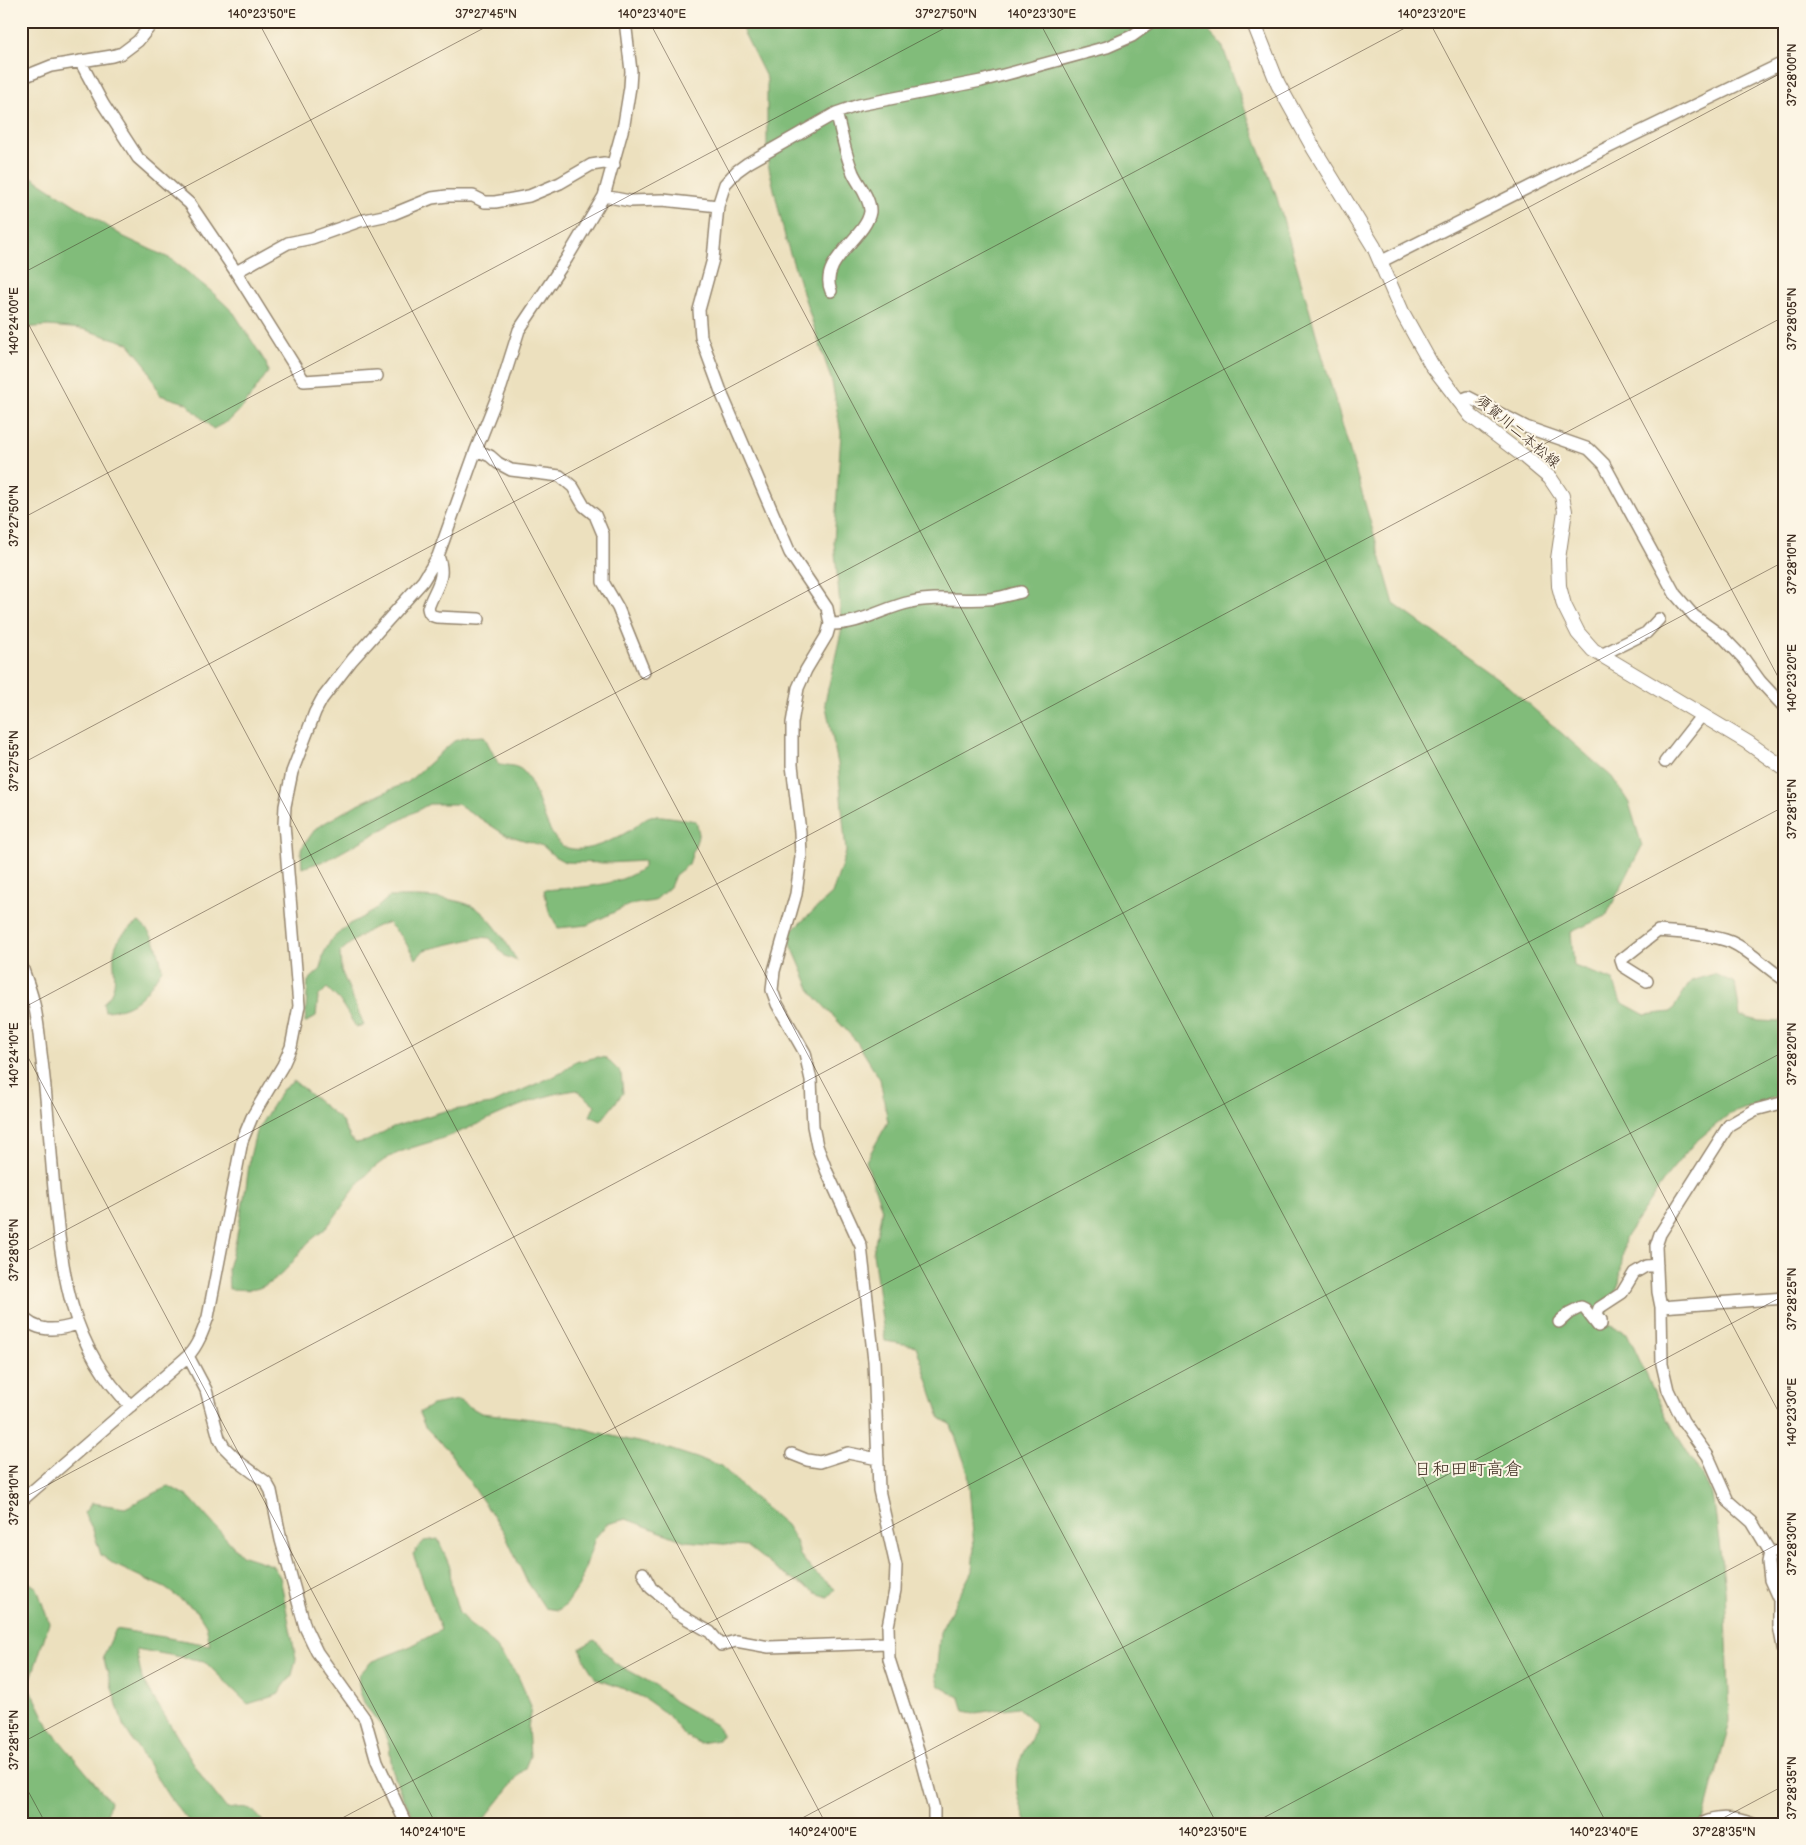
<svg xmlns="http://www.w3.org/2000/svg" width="1806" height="1845" font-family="'Balsamiq Sans','Klee One',sans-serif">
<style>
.forest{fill:#81bc7a;stroke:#5e734c}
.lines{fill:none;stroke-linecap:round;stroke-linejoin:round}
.minor-casing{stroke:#94856e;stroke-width:14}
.major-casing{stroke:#94856e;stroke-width:16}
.minor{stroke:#fff;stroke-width:11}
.major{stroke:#fff;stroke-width:14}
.ticks{fill:none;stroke:#3b2a1e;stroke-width:1;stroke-opacity:0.45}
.labels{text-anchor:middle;stroke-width:4;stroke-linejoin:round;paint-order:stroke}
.street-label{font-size:15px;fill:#3b2a1e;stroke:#fcf5e5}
.quarter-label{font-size:18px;fill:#3b2a1e;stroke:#fcf5e5}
.neatline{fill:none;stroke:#3b2a1e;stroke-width:2}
.ticks-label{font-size:12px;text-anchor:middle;fill:#3b2a1e}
</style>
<rect width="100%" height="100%" fill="#fcf5e5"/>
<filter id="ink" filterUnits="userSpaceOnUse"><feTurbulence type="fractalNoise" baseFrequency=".02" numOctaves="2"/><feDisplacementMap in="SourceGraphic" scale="10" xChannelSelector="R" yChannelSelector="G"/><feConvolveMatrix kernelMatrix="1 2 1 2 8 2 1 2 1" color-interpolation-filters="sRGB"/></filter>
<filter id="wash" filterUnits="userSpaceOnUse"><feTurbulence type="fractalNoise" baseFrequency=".0096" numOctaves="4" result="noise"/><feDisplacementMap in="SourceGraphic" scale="20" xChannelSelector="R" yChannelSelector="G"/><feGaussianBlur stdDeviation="1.12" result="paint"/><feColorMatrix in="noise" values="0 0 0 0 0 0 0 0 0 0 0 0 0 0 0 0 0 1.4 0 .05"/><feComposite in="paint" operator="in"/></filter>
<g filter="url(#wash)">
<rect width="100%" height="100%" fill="#ece0be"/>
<!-- forest -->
<path class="forest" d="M738 21H1200L1222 45 1277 198 1394 604 1504 683 1612 777 1629 803 1642 846 1606 916 1571 932 1574 966 1613 980 1621 1002 1645 1015 1671 1012 1691 981 1714 974 1735 983 1740 1016 1759 1021 1780 1022 1785 1015V1093L1728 1115 1694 1143 1669 1173 1625 1238 1619 1283 1603 1323 1627 1333 1666 1417 1713 1494 1725 1589 1730 1721 1703 1824H1027C1018 1798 1011 1779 1023 1753 1029 1741 1033 1739 1035 1724L1018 1707 975 1713 964 1711 960 1698 939 1686 936 1677 940 1632 972 1571 974 1548 968 1472 951 1425 940 1418 916 1346 885 1341 873 1253 882 1210 866 1161 888 1122 880 1079 857 1042 812 993 787 935 832 894 846 852 838 764 825 702 842 628 834 542 841 433 832 382 786 241 767 159V79Z
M21 170 124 237 171 259 212 292 234 313 266 363 268 372 243 407 230 420 213 429 186 403 160 395 146 365 128 343 82 329 48 326 21 328Z
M484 736 499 765C507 765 518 765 524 772 539 790 545 835 563 846 582 857 619 838 635 827 639 824 645 817 651 816 656 814 689 820 696 821L699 834 689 864 675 875 670 887 654 901 629 905 587 925 558 928 549 911 544 890C578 887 617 888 644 867V861L607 863 565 862 554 856 543 846 504 834 458 804H429L327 860 302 868 301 849 316 828 356 805 408 782 454 741 467 737Z
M389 897C414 897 460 895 480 911 496 924 507 944 517 961L505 956 490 938 480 937 424 950 416 959 402 937 388 923C374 924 350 943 340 952L341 970 364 1025 356 1027 340 1001 327 988 318 997 316 1016 305 1023 308 981 321 969 323 955 331 940 348 925 372 912Z
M139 922C156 937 158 948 162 969 146 993 137 1009 105 1011L103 1003C132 977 91 950 139 922Z
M598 1057 606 1058 621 1073 623 1093 601 1121 590 1116 595 1105 577 1090C532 1095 491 1120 449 1136 425 1145 396 1149 376 1166 355 1183 343 1208 326 1228 320 1234 312 1238 306 1245 292 1262 281 1280 259 1288 251 1291 238 1289 229 1289L228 1268 236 1240 246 1187 250 1157 256 1132 282 1090 294 1081 341 1120 351 1139 356 1143 367 1141 393 1127 441 1112 491 1104 561 1073 575 1062Z
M458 1400 481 1413 558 1422 628 1440 666 1448 721 1466 753 1497 786 1525 796 1541 800 1555 812 1570 835 1589 828 1597 816 1593 780 1572 747 1546 685 1541 626 1519 607 1524 595 1538 579 1586 566 1605 558 1610 545 1608 526 1580 504 1532 448 1450 425 1427 419 1413 432 1405Z
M169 1486 190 1498 241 1555 272 1565 280 1577 296 1659 292 1675 277 1695 248 1704 204 1661 136 1649 142 1679 204 1780 227 1809C250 1806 250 1806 265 1824H191L169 1797 123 1725 103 1657 116 1629 210 1645 206 1625 197 1611 165 1588 115 1565 101 1555 93 1530 84 1513 92 1503 125 1508Z
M438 1539 450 1567 451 1585 459 1613 470 1625 486 1636 518 1676 531 1706 528 1728 530 1756 525 1768 480 1824H417L399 1789 392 1769 389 1745 382 1727 365 1705 360 1692 358 1676 371 1662 411 1646 441 1630 413 1554 424 1541Z
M21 1577 37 1588 49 1623 29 1685 50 1729 110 1801 107 1815 95 1824H21Z
M595 1640 615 1663 655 1685 674 1701 716 1725 722 1734 718 1740 699 1743 684 1735 668 1715 644 1698 619 1687 596 1679 586 1663 580 1648Z"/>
</g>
<g filter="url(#ink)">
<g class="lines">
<!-- minor casing -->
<g class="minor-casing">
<path id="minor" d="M80 61 103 104 138 158 190 204 236 272 288 243 312 238 360 221 393 214 432 198 447 196H473L485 202H495L529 196 560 183 591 165 604 163 614 165
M21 78 51 66 112 56 122 53 138 41 154 21
M604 196 630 201 663 200 718 206
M1380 262 1607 148 1785 62
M236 272 304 381 377 376
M831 291C818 261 866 238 870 212 871 199 858 184 853 173 845 154 842 133 836 113
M1458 401 1468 397 1526 427 1589 449 1604 464 1675 594 1694 616 1723 637 1744 659 1760 681 1785 708
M476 450 490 456 498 463 511 470 560 476 573 487 584 506 595 515 603 534V582L618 608 644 672
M438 556C447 579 435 587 428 608 429 614 431 616 437 617L479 619
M830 624C860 625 882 608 911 602 936 596 962 601 987 599 998 599 1010 594 1021 592
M1601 655 1646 633 1659 619
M1665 762 1702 715
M21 964C25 976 30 988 33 1000 38 1018 39 1036 41 1053 47 1098 50 1144 54 1189 62 1271 69 1346 131 1406
M1647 981 1623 966 1621 960 1658 931C1679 933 1711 934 1731 942 1751 951 1766 968 1785 980
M1785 1102 1755 1110 1729 1125 1660 1234 1656 1246 1658 1292 1661 1307 1662 1364 1668 1390 1683 1421 1708 1456 1728 1501 1752 1522 1770 1552 1768 1562 1770 1580 1779 1600V1626L1785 1658
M1661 1307 1785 1298
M21 1315C36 1333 57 1331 77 1324
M1559 1322 1569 1313 1581 1307 1585 1309 1598 1326 1601 1324V1320L1597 1314 1599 1308 1622 1293 1634 1273 1646 1266 1657 1265
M188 1356 206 1390 219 1438 224 1447 239 1462 266 1482 271 1491 281 1540 305 1627 317 1652 365 1719 377 1761 406 1824
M792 1454 807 1460 820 1462 848 1453 878 1459
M21 1501 188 1356C198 1345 203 1331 208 1317L242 1141 252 1117 283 1065 291 1047 299 1006 284 824 285 806 292 772 315 712 322 699 352 660 423 581 438 556 476 450 501 387 519 330 567 258 604 196 624 124 630 87 631 71 625 21
M1770 1552 1785 1551
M643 1573 651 1588 666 1600 675 1612 710 1632 721 1645 736 1641 769 1647 887 1643
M934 1824V1809L919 1753 889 1659 888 1626 895 1590 896 1566 879 1490 874 1361 861 1246 827 1172 817 1146 813 1126 811 1080 805 1053 777 1004 772 990 774 971 796 894 801 857 800 832 792 765V723L798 688 806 670 827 635 830 624 827 608 790 553 723 397 701 337 699 310 713 259 718 206 725 184 737 171 748 163 836 113 859 105 981 81 1107 47 1132 36 1153 21
M1701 1824C1718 1815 1735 1817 1753 1824"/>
</g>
<!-- major casing -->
<g class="major-casing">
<path id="major" d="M1253 21 1278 84 1314 149 1374 247 1402 312 1431 364 1471 416 1525 457 1550 478 1562 496 1565 511 1558 559 1559 586 1564 605 1578 633 1593 650 1747 742 1785 769"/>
</g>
<!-- minor -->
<use href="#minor" class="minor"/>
<!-- major -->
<use href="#major" class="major"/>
</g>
</g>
<!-- ticks -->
<path class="ticks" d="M258 21 1217 1824M649 21 1607 1824M1039 21 1785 1424M1429 21 1785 690M21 30 37 21M21 274 497 21M21 310 826 1824M21 519 958 21M21 764 1418 21M21 1009 1785 71M21 1044 436 1824M21 1254 1785 316M21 1499 1785 561M21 1743 1785 806M21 1778 46 1824M331 1824 1785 1051M791 1824 1785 1295M1252 1824 1785 1540M1712 1824 1785 1785"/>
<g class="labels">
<!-- street labels -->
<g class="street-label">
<text transform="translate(1518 431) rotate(40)" y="5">須賀川二本松線</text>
</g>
<!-- quarter labels -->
<g class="quarter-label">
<text x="1468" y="1475">日和田町高倉</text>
</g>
</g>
<!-- margin -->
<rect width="1806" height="1845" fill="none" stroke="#fcf5e5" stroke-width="55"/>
<rect x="28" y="28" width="1750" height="1790" class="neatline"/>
<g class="ticks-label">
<text x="262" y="18">140°23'50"E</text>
<text x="486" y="18">37°27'45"N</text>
<text x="652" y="18">140°23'40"E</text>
<text x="946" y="18">37°27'50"N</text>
<text x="1042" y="18">140°23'30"E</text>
<text x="1432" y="18">140°23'20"E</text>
<text transform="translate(1792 75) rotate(-90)" y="4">37°28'00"N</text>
<text transform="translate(1792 319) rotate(-90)" y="4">37°28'05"N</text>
<text transform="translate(14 321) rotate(-90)" y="4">140°24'00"E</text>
<text transform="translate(14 516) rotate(-90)" y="4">37°27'50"N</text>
<text transform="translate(1792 564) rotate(-90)" y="4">37°28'10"N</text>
<text transform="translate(1792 678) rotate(-90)" y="4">140°23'20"E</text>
<text transform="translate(14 761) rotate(-90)" y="4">37°27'55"N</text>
<text transform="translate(1792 809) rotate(-90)" y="4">37°28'15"N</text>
<text transform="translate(1792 1054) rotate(-90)" y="4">37°28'20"N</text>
<text transform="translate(14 1055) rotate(-90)" y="4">140°24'10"E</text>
<text transform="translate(14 1250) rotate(-90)" y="4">37°28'05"N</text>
<text transform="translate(1792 1299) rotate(-90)" y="4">37°28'25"N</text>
<text transform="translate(1792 1412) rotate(-90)" y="4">140°23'30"E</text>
<text transform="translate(14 1495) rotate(-90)" y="4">37°28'10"N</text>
<text transform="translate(1792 1544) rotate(-90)" y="4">37°28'30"N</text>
<text transform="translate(14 1740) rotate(-90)" y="4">37°28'15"N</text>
<text transform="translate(1792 1788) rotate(-90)" y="4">37°28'35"N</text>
<text x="433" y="1836">140°24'10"E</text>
<text x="823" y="1836">140°24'00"E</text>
<text x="1213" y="1836">140°23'50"E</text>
<text x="1604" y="1836">140°23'40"E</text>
<text x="1724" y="1836">37°28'35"N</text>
</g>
</svg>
